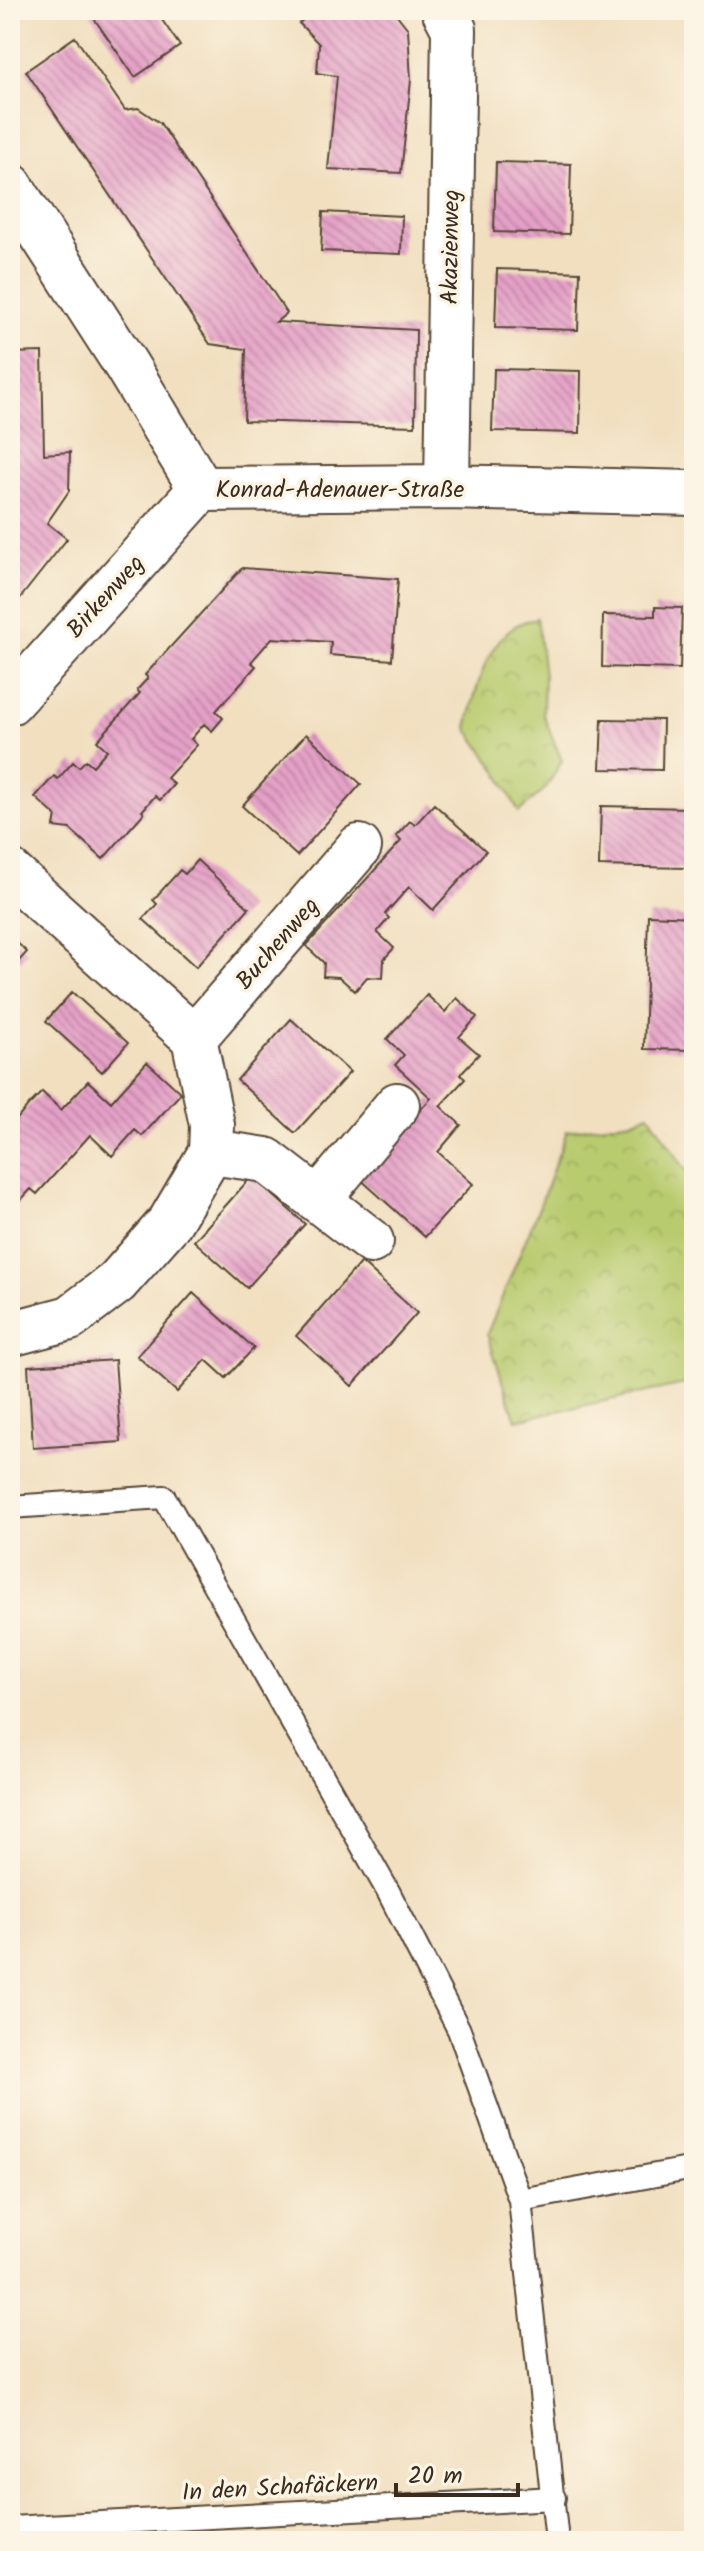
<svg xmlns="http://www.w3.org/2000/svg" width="704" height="2551" font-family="Kalam,sans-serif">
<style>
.park{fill:url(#park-crowns);stroke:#7a7a46;stroke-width:2}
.building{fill:url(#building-back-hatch)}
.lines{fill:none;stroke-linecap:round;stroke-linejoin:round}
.service-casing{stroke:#564536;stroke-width:26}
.minor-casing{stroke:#564536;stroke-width:48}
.service{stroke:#fff;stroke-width:22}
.minor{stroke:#fff;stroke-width:44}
.labels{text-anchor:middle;stroke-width:7;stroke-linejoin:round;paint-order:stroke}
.street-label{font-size:24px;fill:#3b2a1e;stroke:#fcf5e5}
</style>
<defs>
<pattern id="park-crowns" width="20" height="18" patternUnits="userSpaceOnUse" patternTransform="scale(2)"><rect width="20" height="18" fill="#b8cb6e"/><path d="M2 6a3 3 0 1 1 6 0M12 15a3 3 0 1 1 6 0" fill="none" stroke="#9fae5f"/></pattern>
<pattern id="building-back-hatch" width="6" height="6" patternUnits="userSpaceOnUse" patternTransform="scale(2)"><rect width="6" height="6" fill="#e5a0c7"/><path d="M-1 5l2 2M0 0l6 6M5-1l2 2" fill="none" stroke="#bb83a1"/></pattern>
</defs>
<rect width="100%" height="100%" fill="#fcf5e5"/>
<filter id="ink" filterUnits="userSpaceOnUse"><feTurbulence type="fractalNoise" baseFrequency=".0125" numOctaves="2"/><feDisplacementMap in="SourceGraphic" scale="16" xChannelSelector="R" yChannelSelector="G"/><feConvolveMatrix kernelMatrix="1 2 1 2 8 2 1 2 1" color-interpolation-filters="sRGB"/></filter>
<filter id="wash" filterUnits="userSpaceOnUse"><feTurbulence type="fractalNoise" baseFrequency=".006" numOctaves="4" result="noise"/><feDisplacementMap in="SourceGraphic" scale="32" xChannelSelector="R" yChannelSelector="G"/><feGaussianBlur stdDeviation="1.8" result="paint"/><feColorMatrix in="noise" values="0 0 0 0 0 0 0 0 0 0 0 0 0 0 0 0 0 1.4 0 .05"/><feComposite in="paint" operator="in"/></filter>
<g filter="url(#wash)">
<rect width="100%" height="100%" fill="#f1dfc0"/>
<!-- park -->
<path class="park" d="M537 618 544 675 543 714 562 761 546 788 519 812 497 771 467 728C474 696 486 639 519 624 524 621 531 620 537 618Z
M649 1114 694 1183V1382L516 1420 487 1334 540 1205 567 1131 631 1121Z"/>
<g id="blocks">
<!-- building -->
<path class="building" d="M88 10H155L180 46 135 77Z
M316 10H393L408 29 411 80 401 173 328 169 337 76 317 73 319 44 299 23Z
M75 37 125 110 138 108 160 123 287 313 276 322 416 330 415 426 244 421 246 349 210 344 26 71Z
M496 162 571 164 569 234 494 232Z
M323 212 402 216 401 254 321 251Z
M497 269 580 272 578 330 495 328Z
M42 352 44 454 70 452 69 491 47 523 67 539 10 611V353Z
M494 369 581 371 580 433 492 431Z
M242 568 398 579 392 660 330 655 331 642 272 638 251 662 256 666 216 711 223 718 212 731 204 724 191 739 197 745 167 778 174 784 160 800 155 796 142 811 144 813 103 859 70 829 54 827 56 816 35 797 54 776 58 779 73 762 79 767 86 760 93 766 107 750 97 741 140 693 137 690 148 678 145 675Z
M655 607 682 608 680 669 602 667 603 615 655 616Z
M602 719 663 720 662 770 600 769Z
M306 734 361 784 297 856 242 806Z
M434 804 486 851 433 910 409 887 385 914 389 918 377 932 394 948 384 959 383 978 367 977 355 991 339 977 323 976 324 963 306 946 401 841 396 836 410 821 415 825Z
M601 806 689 808 686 868 599 866Z
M197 860 249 908 196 967 143 919 157 904 153 900 180 870 185 874Z
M648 915 694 917V1050L644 1049Z
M10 936 27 952 10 971Z
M72 992 128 1043 102 1072 46 1021Z
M427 995 445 1012 457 998 477 1017 459 1037 479 1054 460 1074 465 1079 440 1106 461 1125 438 1152 473 1184 425 1237 359 1178 431 1098 395 1065 404 1055 387 1039Z
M291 1019 350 1072 295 1133 237 1080Z
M147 1062 181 1093 142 1136 135 1130 112 1156 90 1135 37 1194 31 1189 10 1212V1127L29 1105 42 1092 61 1110 88 1081 111 1102Z
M252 1176 305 1224 247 1288 194 1241Z
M361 1262 417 1313 352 1386 296 1336Z
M193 1293 254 1348 226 1378 206 1360 177 1392 137 1356Z
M115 1360 121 1442 33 1448 28 1366Z"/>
</g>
</g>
<g filter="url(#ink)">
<use href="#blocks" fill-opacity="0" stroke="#564536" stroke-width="2"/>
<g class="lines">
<!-- service casing -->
<g class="service-casing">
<path id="service" d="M10 1507 164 1497 389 1893 459 2030 520 2200 557 2541
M520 2200 694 2168
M10 2528 554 2498"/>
</g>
<!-- minor casing -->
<g class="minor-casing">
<path id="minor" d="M444 10 454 29 447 487
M10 185 126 365 201 489 447 487 694 493
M10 702 201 489
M10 872 194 1038 212 1125 211 1152 170 1222 117 1282 70 1318 10 1334
M194 1038 359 847
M211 1152 266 1160 371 1241
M318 1200 397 1105"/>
</g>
<!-- service -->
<use href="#service" class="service"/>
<!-- minor -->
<use href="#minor" class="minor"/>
</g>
</g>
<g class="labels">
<!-- street labels -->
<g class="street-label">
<text transform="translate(450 247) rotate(-89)" y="8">Akazienweg</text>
<text x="340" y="497">Konrad-Adenauer-Straße</text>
<text transform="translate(105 596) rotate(-48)" y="8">Birkenweg</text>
<text transform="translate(277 943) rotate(-49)" y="8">Buchenweg</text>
<text transform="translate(280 2487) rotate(-3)" y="8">In den Schafäckern</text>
</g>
</g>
<!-- margin -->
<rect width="704" height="2551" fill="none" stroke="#fcf5e5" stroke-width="40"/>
<!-- scale -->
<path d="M396 2483v12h122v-12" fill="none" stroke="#3b2a1e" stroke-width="4"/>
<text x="408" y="2483" font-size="24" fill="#3b2a1e" stroke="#fcf5e5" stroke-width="6" paint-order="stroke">20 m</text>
</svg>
